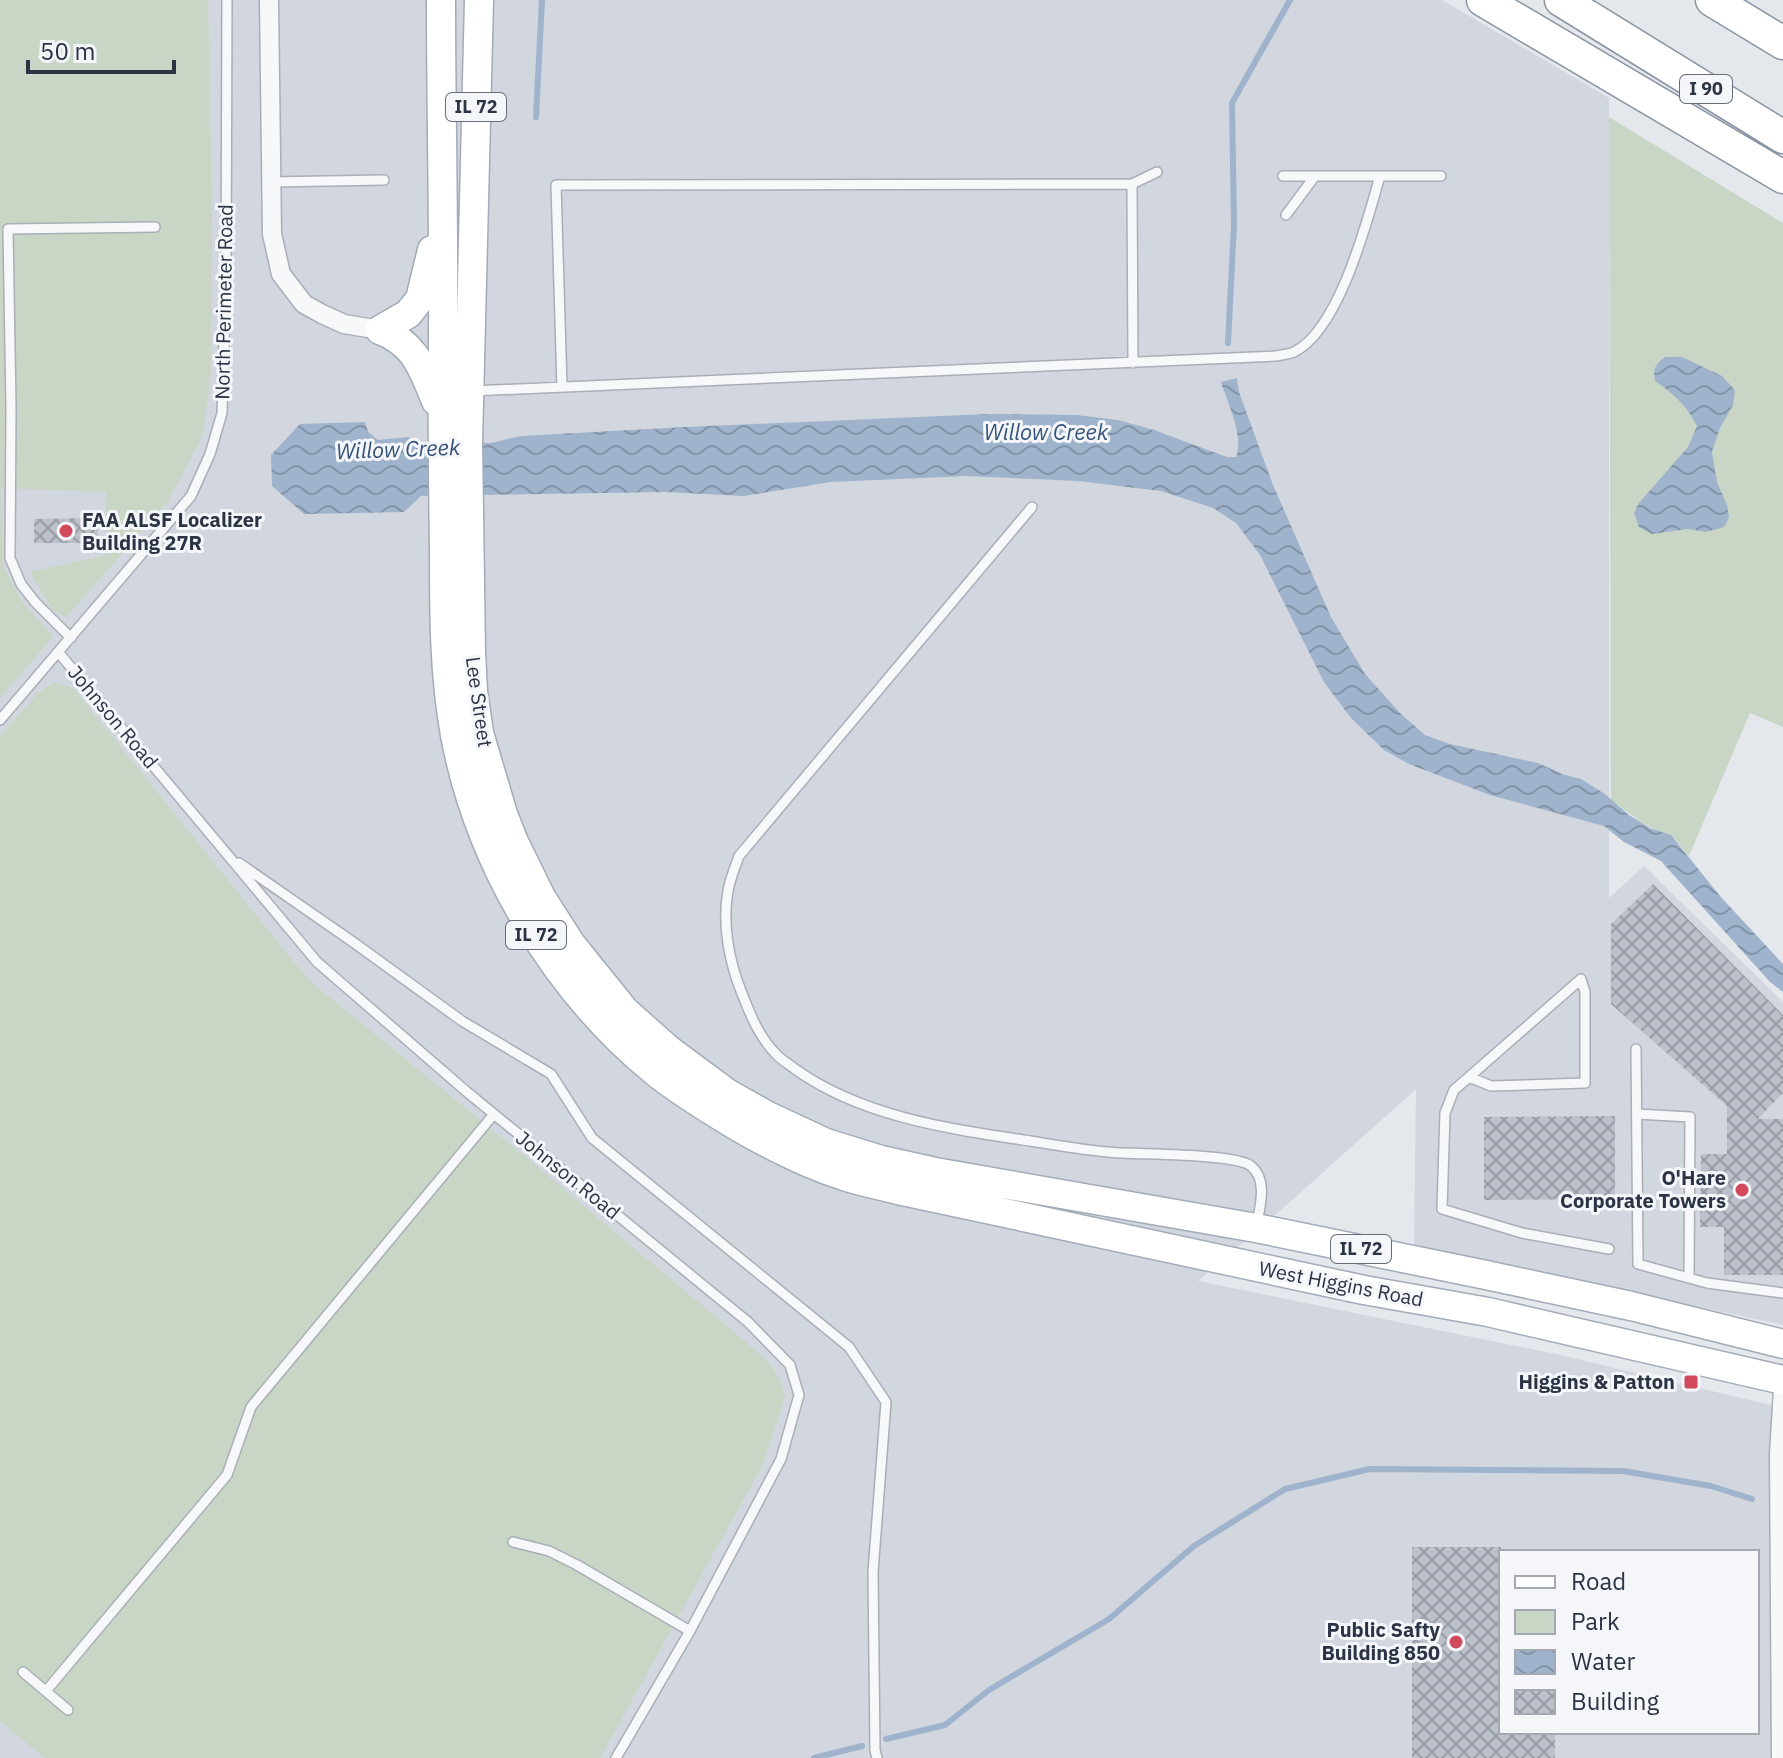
<svg xmlns="http://www.w3.org/2000/svg" width="1783" height="1758" font-family="'IBM Plex Sans',sans-serif">
<style>
.built{fill:#d2d6de;fill-rule:evenodd}
.green{fill:#c9d6c5}
.water{fill:url(#water-waves)}
.lines{fill:none;stroke-linecap:round;stroke-linejoin:round}
.stream{stroke:#9fb4cc;stroke-width:6}
.building{fill:url(#building-cross-hatch)}
.lane-casing{stroke:#a9aeb7;stroke-width:12}
.street-casing{stroke:#a9aeb7;stroke-width:21}
.primary-casing{stroke:#a3abb8;stroke-width:31}
.highway-casing{stroke:#8b94a3;stroke-width:35}
.lane{stroke:#f7f8fa;stroke-width:9}
.street{stroke:#f7f8fa;stroke-width:18}
.primary{stroke:#fff;stroke-width:28}
.highway{stroke:#fff;stroke-width:32}
.poi-dot{fill:#d1495b;stroke:#f4f6f9;stroke-width:3}
.labels{text-anchor:middle;stroke-width:6;stroke-linejoin:round;paint-order:stroke}
.shield{fill:#f4f6f9;stroke:#676e7b;stroke-width:2}
.shield-label{font-size:18px;font-weight:bold;fill:#2b3445}
.street-label{font-size:20px;fill:#2b3445;stroke:#f4f6f9}
.poi-label{font-size:20px;font-weight:bold;fill:#2b3445;stroke:#f4f6f9;text-anchor:end}
.water-label{font-size:22px;font-style:italic;fill:#34527a;stroke:#f4f6f9}
</style>
<defs>
<pattern id="water-waves" width="16" height="10" patternUnits="userSpaceOnUse" patternTransform="scale(2)"><rect width="16" height="10" fill="#9fb4cc"/><path d="M0 5q4-4 8 0t8 0" fill="none" stroke="#8293a7"/></pattern>
<pattern id="building-cross-hatch" width="8" height="8" patternUnits="userSpaceOnUse" patternTransform="scale(2)"><rect width="8" height="8" fill="#bbc0ca"/><path d="M0 0l8 8M0 8l8-8" fill="none" stroke="#989da6"/></pattern>
</defs>
<rect width="100%" height="100%" fill="#e4e7ec"/>
<!-- built -->
<path class="built" d="M0 0H1442L1609 98V898L1644 866 1783 1002V1325L1414 1247 1416 1089 1290 1202 1198 1281 1556 1354 1783 1408V1758H0ZM1501 1552H1757V1732H1501Z"/>
<!-- green -->
<path class="green" d="M0 0H208L212 216 211 370 203 435 168 501 66 617 53 611 30 572 107 555 106 492 1 488 4 568 23 603 53 637 0 698Z
M1609 117 1783 223V727L1750 713 1689 856 1675 839 1644 824 1611 800Z
M53 682 73 688 289 956 312 983 528 1159 767 1360 778 1376 785 1397 762 1466 600 1758H45L0 1721V737L37 694Z"/>
<!-- water -->
<path class="water" d="M1665 357H1682L1722 376 1735 390 1733 405 1720 428 1712 452 1717 482 1727 505 1729 518 1724 527 1706 532 1688 529 1652 534 1639 527 1634 513 1639 503 1688 447 1697 426C1687 406 1674 394 1655 381 1653 369 1655 364 1665 357Z
M1237 378 1239 392 1273 485 1331 617 1365 674 1400 713 1425 735 1450 744 1538 763 1562 774 1581 779 1605 794 1629 815 1650 828 1671 835 1720 896 1783 964V992L1770 982 1661 861 1624 842 1604 826 1490 795 1409 764 1384 750 1351 718 1324 682 1260 555 1236 523 1213 508 1161 491 1078 481 966 476 831 482 744 496 666 492 421 496 404 512 304 514 272 486 271 455 300 424 365 422 368 432 378 440 408 437 422 444 491 443 521 436 685 427 988 414 1077 415 1118 420 1154 430 1227 457H1236C1244 435 1228 404 1221 382Z"/>
<g class="lines">
<!-- stream -->
<path class="stream" d="M536 117 542 0
M1228 343 1234 225 1232 103 1290 0
M886 1739 945 1725 989 1690 1109 1619 1194 1546 1285 1489 1370 1469 1623 1471 1711 1486 1752 1499
M814 1758 862 1746"/>
</g>
<!-- building -->
<path class="building" d="M97 518 98 543H34V519Z
M1653 884 1783 1015V1093L1758 1119H1783V1275H1724V1227H1700L1701 1154H1727V1106L1611 1004V924Z
M1615 1116V1199L1484 1200V1117Z
M1412 1547H1501V1732H1555V1758H1412Z"/>
<g class="lines">
<!-- lane casing -->
<g class="lane-casing">
<path id="lane" d="M1283 176H1441
M271 182 384 180
M1132 184 1133 363
M1286 215 1315 176
M562 387 556 185 1132 184 1157 172
M471 391 1276 356C1281 355 1289 354 1294 352 1339 330 1367 222 1380 176
M1032 507 739 856C735 867 730 879 728 891 722 923 729 961 741 991 750 1014 759 1037 776 1054 781 1060 789 1064 795 1069 862 1117 950 1129 1030 1141 1056 1145 1082 1150 1108 1152 1134 1155 1235 1153 1251 1166 1268 1180 1260 1206 1257 1223
M71 638 35 602 21 584 10 558 11 408 8 229 155 227
M59 653 317 962 467 1092 748 1322 790 1365 799 1395 781 1459 690 1631 616 1758
M0 720 191 496 210 454 222 413 226 272 227 0
M239 863 353 942 462 1021 551 1074 592 1138 849 1347 886 1402 873 1572 875 1750 877 1758
M1636 1049 1638 1264 1707 1283 1783 1293
M1469 1077 1491 1086 1585 1083V992L1581 979 1469 1077 1454 1090 1445 1113 1442 1209 1522 1233 1609 1249
M1637 1114 1690 1117 1689 1278
M513 1542 549 1551 577 1565 690 1631
M23 1672 68 1710
M46 1691 227 1475 251 1407 494 1114"/>
</g>
<!-- street casing -->
<g class="street-casing">
<path id="street" d="M269 0 272 234 281 274 304 304 322 314 344 324 380 330
M1781 1758 1779 1454 1783 1390"/>
</g>
<!-- primary casing -->
<g class="primary-casing">
<path id="primary" d="M441 0C441 113 444 226 443 339 442 410 443 481 444 552 444 613 444 675 455 735 479 864 556 992 658 1074 682 1093 709 1109 735 1125 769 1145 806 1164 844 1176 861 1182 880 1185 898 1190L1364 1290 1488 1312 1783 1380
M479 0 468 442 471 653 473 691 479 733 503 814 514 842 541 897 571 944 625 1011 669 1050 727 1093 768 1116 826 1143 881 1160 935 1172 1256 1228 1486 1275 1631 1306 1783 1344
M380 330 408 314 420 299 432 250
M380 330C416 344 422 368 436 401"/>
</g>
<!-- highway casing -->
<g class="highway-casing">
<path id="highway" d="M1483 0 1783 177
M1561 0 1783 137
M1712 0 1783 43"/>
</g>
<!-- lane -->
<use href="#lane" class="lane"/>
<!-- street -->
<use href="#street" class="street"/>
<!-- primary -->
<use href="#primary" class="primary"/>
<!-- highway -->
<use href="#highway" class="highway"/>
</g>
<!-- markers -->
<g class="poi-dot">
<circle cx="66" cy="531" r="8"/>
<circle cx="1742" cy="1190" r="8"/>
<rect x="1683" y="1374" width="16" height="16" rx="4"/>
<circle cx="1456" cy="1642" r="8"/>
</g>
<g class="labels">
<!-- shield labels -->
<g class="shield">
<rect x="1680" y="75" width="52" height="28" rx="6"/>
<rect x="446" y="93" width="60" height="28" rx="6"/>
<rect x="506" y="921" width="60" height="28" rx="6"/>
<rect x="1331" y="1235" width="60" height="28" rx="6"/>
</g>
<g class="shield-label">
<text x="1706" y="95">I 90</text>
<text x="476" y="113">IL 72</text>
<text x="536" y="941">IL 72</text>
<text x="1361" y="1255">IL 72</text>
</g>
<!-- street labels -->
<g class="street-label">
<text transform="translate(224 302) rotate(-89)" y="7">North Perimeter Road</text>
<text transform="translate(479 702) rotate(82)" y="7">Lee Street</text>
<text transform="translate(113 717) rotate(50)" y="7">Johnson Road</text>
<text transform="translate(568 1175) rotate(39)" y="7">Johnson Road</text>
<text transform="translate(1341 1284) rotate(11)" y="7">West Higgins Road</text>
</g>
<!-- poi labels -->
<g class="poi-label">
<text x="82" y="527" text-anchor="start">FAA ALSF Localizer<tspan x="82" dy="23">Building 27R</tspan></text>
<text x="1726" y="1185">O'Hare<tspan x="1726" dy="23">Corporate Towers</tspan></text>
<text x="1675" y="1389">Higgins &amp; Patton</text>
<text x="1440" y="1637">Public Safty<tspan x="1440" dy="23">Building 850</tspan></text>
</g>
<!-- water labels -->
<g class="water-label">
<text x="1046" y="440">Willow Creek</text>
<text transform="translate(398 449) rotate(-2)" y="8">Willow Creek</text>
</g>
</g>
<!-- legend -->
<rect x="1499" y="1550" width="260" height="184" fill="#f4f6f9" stroke="#a4a8b1" stroke-width="2"/>
<rect x="1515" y="1576" width="40" height="12" fill="#ffffff" stroke="#a4a8b1" stroke-width="2"/>
<text x="1571" y="1590" font-size="24" fill="#2b3445">Road</text>
<rect x="1515" y="1610" width="40" height="24" fill="#c9d6c5" stroke="#a4a8b1" stroke-width="2"/>
<text x="1571" y="1630" font-size="24" fill="#2b3445">Park</text>
<rect x="1515" y="1650" width="40" height="24" fill="url(#water-waves)" stroke="#a4a8b1" stroke-width="2"/>
<text x="1571" y="1670" font-size="24" fill="#2b3445">Water</text>
<rect x="1515" y="1690" width="40" height="24" fill="url(#building-cross-hatch)" stroke="#a4a8b1" stroke-width="2"/>
<text x="1571" y="1710" font-size="24" fill="#2b3445">Building</text>
<!-- scale -->
<path d="M28 60v12h146v-12" fill="none" stroke="#2b3445" stroke-width="4"/>
<text x="40" y="60" font-size="24" fill="#2b3445" stroke="#f4f6f9" stroke-width="6" paint-order="stroke">50 m</text>
</svg>
